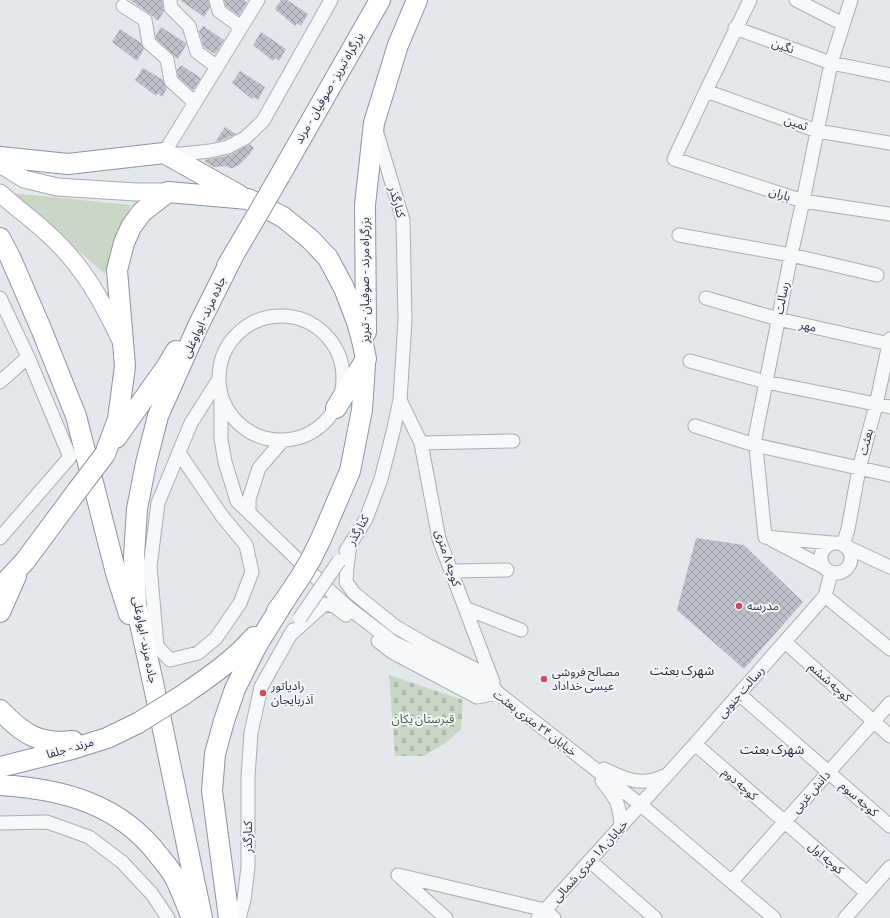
<svg xmlns="http://www.w3.org/2000/svg" width="890" height="918" font-family="'Sofia Sans Condensed','Noto Sans Arabic',sans-serif">
<style>
.cemetery{fill:url(#cemetery-stones)}
.park{fill:#c9d6c5}
.building{fill:url(#building-cross-hatch)}
.lines{fill:none;stroke-linecap:round;stroke-linejoin:round}
.minor-casing{stroke:#a9aeb7;stroke-width:15}
.major-casing{stroke:#a3abb8;stroke-width:19}
.highway-casing{stroke:#8b94a3;stroke-width:22}
.minor{stroke:#f7f8fa;stroke-width:13}
.major{stroke:#fff;stroke-width:17}
.highway{stroke:#fff;stroke-width:20}
.minor-bridge-casing{stroke:#a9aeb7;stroke-width:15;stroke-linecap:butt}
.highway-bridge-casing{stroke:#8b94a3;stroke-width:22;stroke-linecap:butt}
.minor-bridge{stroke:#f7f8fa;stroke-width:13}
.highway-bridge{stroke:#fff;stroke-width:20}
.poi-dot{fill:#d1495b;stroke:#f4f6f9;stroke-width:1.5}
.labels{text-anchor:middle;stroke-width:4;stroke-linejoin:round;paint-order:stroke}
.street-label{font-size:12px;fill:#2b3445;stroke:#f4f6f9}
.poi-label{font-size:12px;fill:#2b3445;stroke:#f4f6f9;text-anchor:start}
.park-label{font-size:12px;fill:#3f6138;stroke:#f4f6f9}
.neighbourhood-label{font-size:13px;fill:#1d2536;stroke:#f4f6f9}
</style>
<defs>
<pattern id="cemetery-stones" width="16" height="16" patternUnits="userSpaceOnUse"><rect width="16" height="16" fill="#c9d6c5"/><path d="M2 7V4a2 2 0 0 1 4 0v3zM10 15v-3a2 2 0 0 1 4 0v3z" fill="#adb8ab"/></pattern>
<pattern id="building-cross-hatch" width="8" height="8" patternUnits="userSpaceOnUse"><rect width="8" height="8" fill="#bbc0ca"/><path d="M0 0l8 8M0 8l8-8" fill="none" stroke="#989da6"/></pattern>
</defs>
<rect width="100%" height="100%" fill="#e4e7ec"/>
<!-- cemetery -->
<path class="cemetery" d="M389 675 463 700 461 729 448 741 424 756H395Z"/>
<!-- park -->
<path class="park" d="M12 193 131 205 105 274Z"/>
<!-- building -->
<path class="building" d="M130 0H162L164 11 158 21 149 13Z
M180 0H208L210 7 204 17Z
M224 0H244L247 2 239 16 226 6Z
M281 0H287L308 14 301 26 297 23 295 26 275 9Z
M203 26 224 40 215 54 204 47 199 31Z
M161 27 186 43V45L178 59 156 39V35Z
M120 29 141 43 144 49 137 61 112 42Z
M261 32 286 49 279 61 275 58 273 61 253 45Z
M181 65 201 78 193 90 178 77 177 70Z
M143 68 163 80 167 88 162 97 158 93 156 96 135 80Z
M240 71 265 87 258 100 254 97 252 99 232 83Z
M225 127 236 134 225 139 215 142Z
M250 144 254 148 249 155 239 165 235 167 232 168H229L228 166 214 167 205 162V160L230 155Z
M696 538 744 545 803 602 744 669 677 610Z"/>
<g class="lines">
<!-- minor casing -->
<g class="minor-casing">
<path id="minor" d="M170 0 171 8 189 26 197 52 217 67
M216 0 219 11 241 27
M258 0 164 153 182 154 210 151 228 147 245 138 263 121 331 0
M750 0 706 91 674 159 803 201 890 214
M796 0 843 24
M123 6 145 20 149 43 167 59 171 81 195 103
M735 28 831 63 890 75
M706 91 817 131 890 143
M679 235 791 255 877 275
M0 298 28 357 70 457 0 538
M706 298 778 319 889 344
M219 378a62 62 0 1 1 124 0a62 62 0 1 1-124 0Z
M890 339 876 405 859 469 848 529 843 545 890 567
M690 361 766 382 890 407
M0 382 28 357
M221 396V439L225 462 237 501 329 590 350 609 393 642 498 693 641 805 774 918
M400 400 421 443 439 539 493 682
M695 426 755 445 890 475
M421 443 513 441
M179 453 222 516 246 545 252 572 240 603 216 638 198 653 170 660 157 646 150 566 158 503 191 423 219 379
M249 513V499L259 468 283 440
M765 537 755 438 791 255 803 201 831 63 851 0
M765 537 832 543
M772 540 822 566
M821 558a15 15 0 1 1 30 0a15 15 0 1 1-30 0Z
M350 545 347 566 346 582 354 593 396 627 429 646 481 672 498 693 477 697 392 652 378 641
M346 551 366 519 381 479 393 432 400 400 405 320 403 220 376 130
M451 571 507 570
M825 596 890 649
M465 608 521 630
M289 636 325 604 334 606 346 615
M785 642 890 736
M739 694 890 826
M695 744 867 893
M604 769C625 779 641 787 664 776
M602 781C616 798 620 804 621 827
M0 823 47 822 89 837 122 862 152 894 168 918
M590 861 655 918
M398 875 545 910 554 918
M400 877 446 918
M732 881 890 703
M239 918 244 900 248 867V777L251 733 261 687 293 630
M538 918 695 744 825 596 831 573
M845 918 890 867"/>
</g>
<!-- major casing -->
<g class="major-casing">
<path id="major" d="M0 164 24 179 57 187 136 192H168
M0 193C15 207 32 219 47 233 81 263 102 300 121 341"/>
</g>
<!-- highway casing -->
<g class="highway-casing">
<path id="highway" d="M0 157 68 164 164 153 239 195
M279 177 380 0
M0 238 11 259 42 331 76 416 116 573 129 614
M227 266 257 215
M366 332 365 205 374 123 398 45 417 0
M116 438 167 366 176 351
M105 454 118 419 125 366 117 270 124 243 131 227 142 212 168 192 248 199 283 217 310 239 328 258 344 288 357 322 363 344 366 359 336 408
M311 559 320 541 350 471 362 410 365 364
M0 588 25 561 77 491
M277 611 285 600 301 576
M0 612 16 576
M183 695C209 677 234 660 254 637
M0 710C23 734 39 745 73 741
M0 767 72 749 107 738 138 723
M0 785C63 789 120 804 159 856 164 862 170 869 174 876 181 889 186 904 192 918
M202 918 159 710 136 605 134 557 137 509 146 463 158 416 198 326 233 256
M229 918 212 791 215 754 224 721 235 689 257 645 285 600"/>
</g>
<!-- minor -->
<use href="#minor" class="minor"/>
<!-- major -->
<use href="#major" class="major"/>
<!-- highway -->
<use href="#highway" class="highway"/>
<!-- minor-bridge casing -->
<g class="minor-bridge-casing">
<path id="minor-bridge" d="M300 618 339 561"/>
</g>
<!-- highway-bridge casing -->
<g class="highway-bridge-casing">
<path id="highway-bridge" d="M257 215 279 177
M77 491 105 454
M301 576 311 559
M138 723 183 695"/>
</g>
<!-- minor-bridge -->
<use href="#minor-bridge" class="minor-bridge"/>
<!-- highway-bridge -->
<use href="#highway-bridge" class="highway-bridge"/>
</g>
<!-- markers -->
<g class="poi-dot">
<circle cx="739" cy="606" r="4"/>
<circle cx="544" cy="679" r="4"/>
<circle cx="263" cy="693" r="4"/>
</g>
<g class="labels">
<!-- street labels -->
<g class="street-label">
<text transform="translate(783 46) rotate(20)" y="4">نگین</text>
<text transform="translate(329 88) rotate(-60)" y="4">بزرگراه تبریز - صوفیان - مرند</text>
<text transform="translate(796 123) rotate(20)" y="4">ثمین</text>
<text transform="translate(780 194) rotate(18)" y="4">باران</text>
<text transform="translate(397 202) rotate(74)" y="4">کنارگذر</text>
<text transform="translate(365 280) rotate(-90)" y="4">بزرگراه مرند - صوفیان - تبریز</text>
<text transform="translate(782 298) rotate(-79)" y="4">رسالت</text>
<text transform="translate(204 317) rotate(-65)" y="4">جاده مرند- ایواوغلی</text>
<text transform="translate(808 326) rotate(13)" y="4">مهر</text>
<text transform="translate(866 442) rotate(-76)" y="4">بعثت</text>
<text transform="translate(358 530) rotate(-61)" y="4">کنارگذر</text>
<text transform="translate(448 558) rotate(72)" y="4">کوچه ۸ متری</text>
<text transform="translate(145 640) rotate(79)" y="4">جاده مرند- ایواوغلی</text>
<text transform="translate(830 682) rotate(42)" y="4">کوچه ششم</text>
<text transform="translate(741 692) rotate(-49)" y="4">رسالت جنوبی</text>
<text transform="translate(535 723) rotate(37)" y="4">خیابان ۲۴ متری بعثت</text>
<text transform="translate(70 748) rotate(-16)" y="4">مرند - جلفا</text>
<text transform="translate(740 784) rotate(41)" y="4">کوچه دوم</text>
<text transform="translate(811 792) rotate(-49)" y="4">دانش غربی</text>
<text transform="translate(859 799) rotate(41)" y="4">کوچه سوم</text>
<text transform="translate(248 837) rotate(-90)" y="4">کنارگذر</text>
<text transform="translate(826 858) rotate(41)" y="4">کوچه اول</text>
<text transform="translate(590 861) rotate(-48)" y="4">خیابان ۱۸ متری شمالی</text>
</g>
<!-- poi labels -->
<g class="poi-label">
<text x="747" y="610">مدرسه</text>
<text x="552" y="676">مصالح فروشی<tspan x="552" dy="14">عیسی خداداد</tspan></text>
<text x="271" y="690">رادیاتور<tspan x="271" dy="14">آذربایجان</tspan></text>
</g>
<!-- park labels -->
<g class="park-label">
<text x="423" y="723">قبرستان یکان</text>
</g>
<!-- neighbourhood labels -->
<g class="neighbourhood-label">
<text x="682" y="675">شهرک بعثت</text>
<text x="772" y="754">شهرک بعثت</text>
</g>
</g>
</svg>
